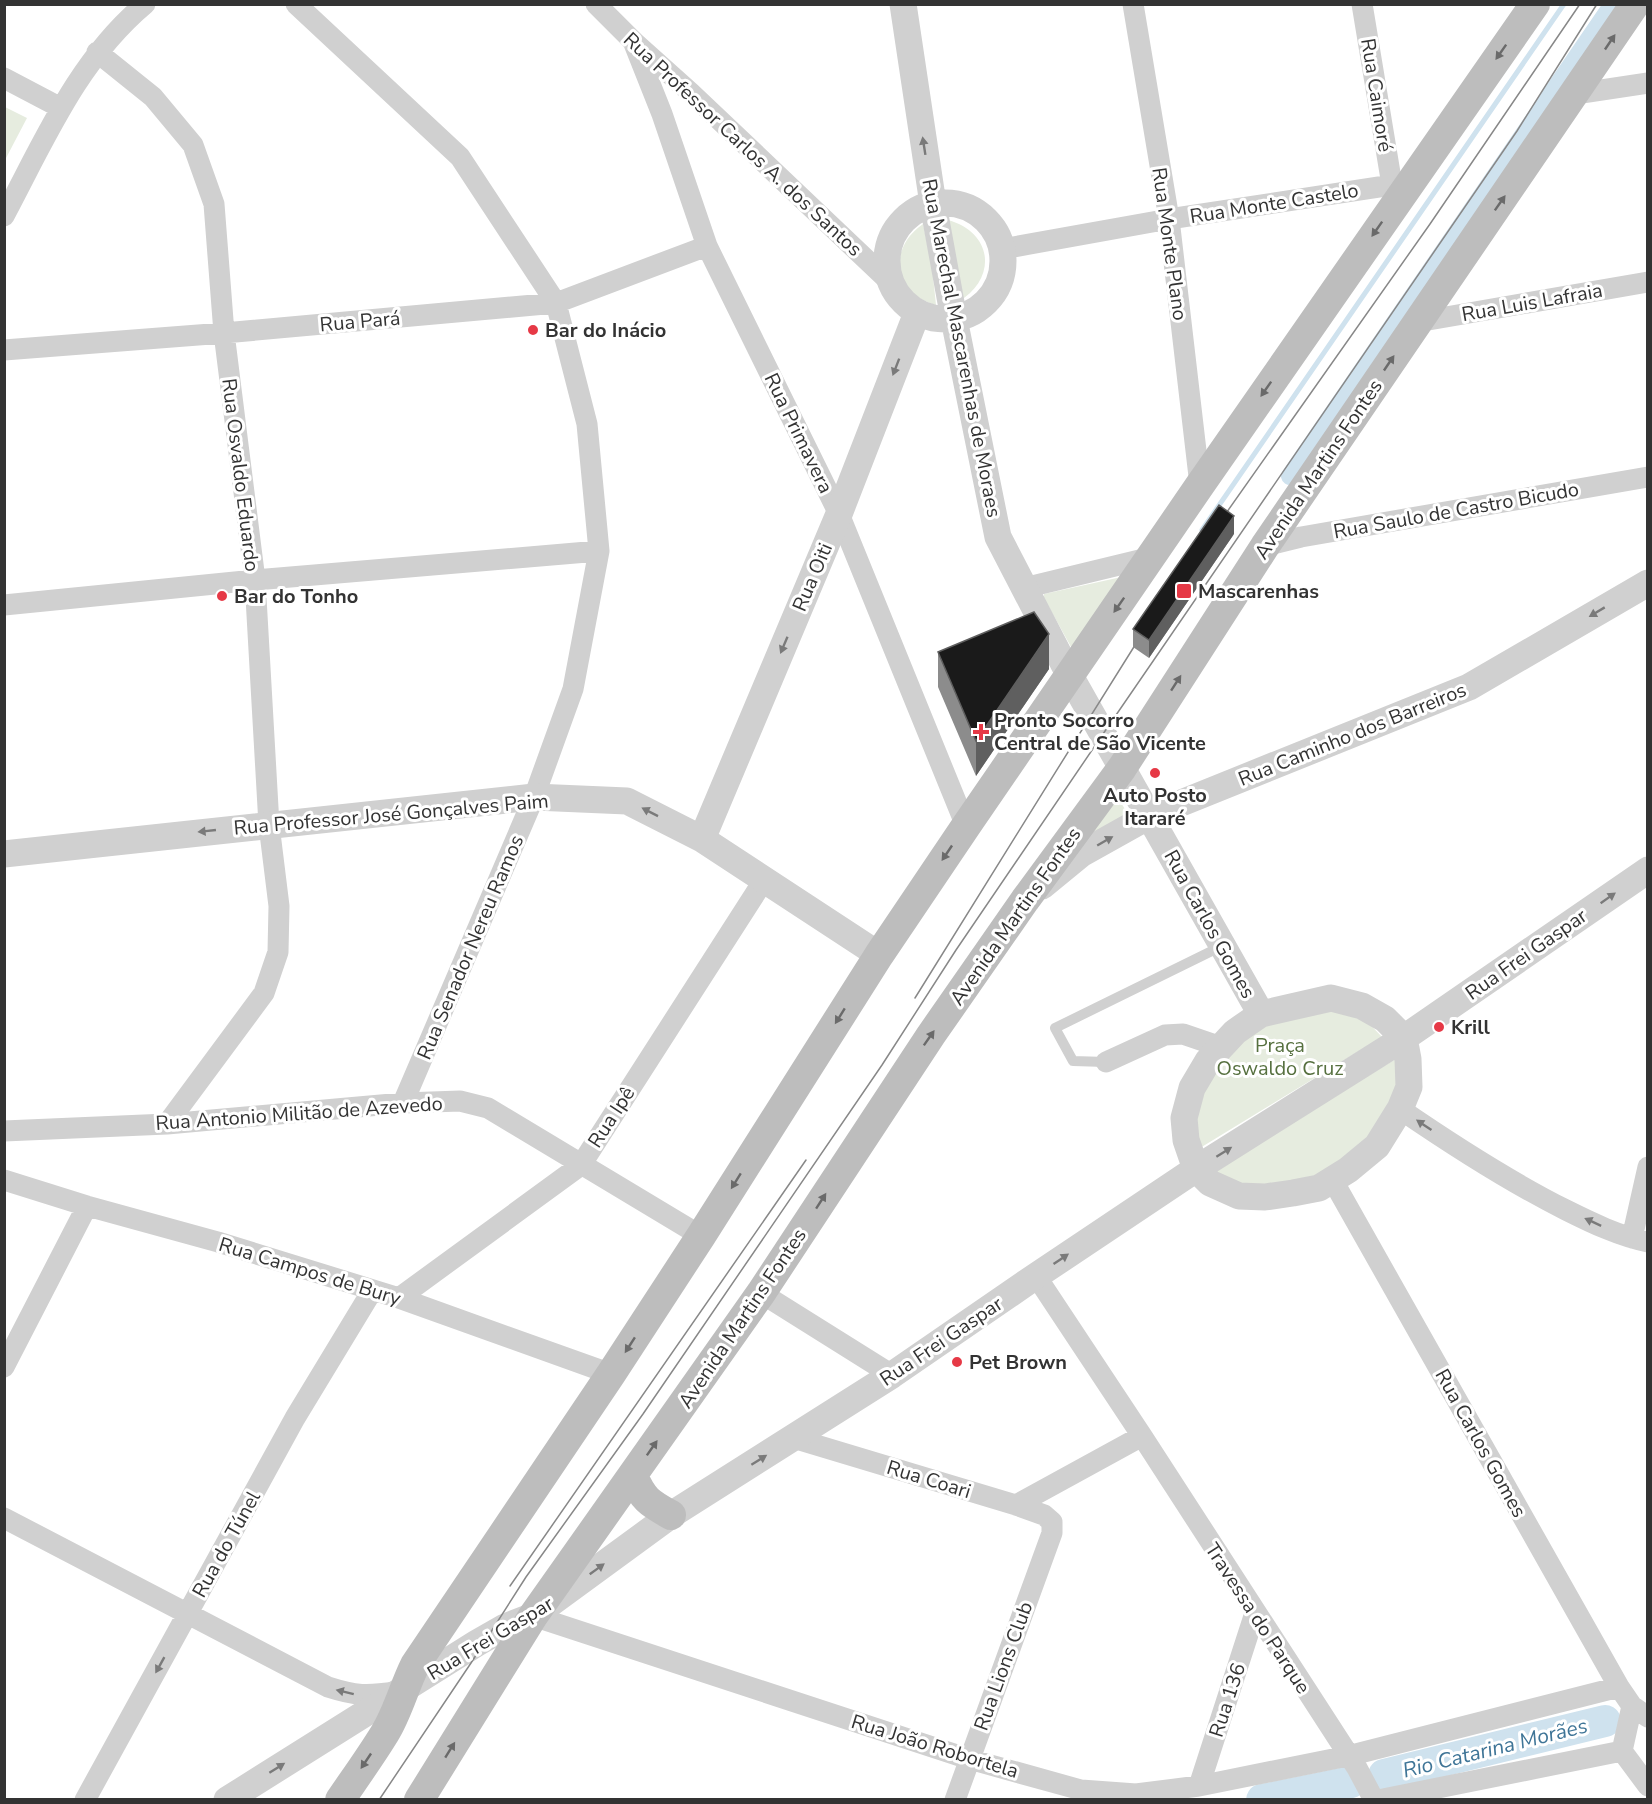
<svg xmlns="http://www.w3.org/2000/svg" width="1652" height="1804" font-family="'Nunito Sans',sans-serif">
<style>
.green{fill:#e6ecdf}
.lines{fill:none;stroke-linecap:round;stroke-linejoin:round}
.stream{stroke:#cfe2ee;stroke-width:5}
.canal{stroke:#cfe2ee;stroke-width:18}
.river{stroke:#cfe2ee;stroke-width:32}
.service{stroke:#d0d0d0;stroke-width:10}
.minor{stroke:#d0d0d0;stroke-width:21}
.tertiary{stroke:#d0d0d0;stroke-width:27}
.secondary{stroke:#bdbdbd;stroke-width:30}
.tram{stroke:#888;stroke-width:1.5}
.wall{fill:#8c8c8c}
.shaded-wall{fill:#5f5f5f}
.building{fill:#1a1a1a;stroke:#5f5f5f;stroke-width:1.5}
.oneway{fill:#6a6a6a}
.oneway2{fill:#7a7a7a}
.poi-dot{fill:#e63946;stroke:#fff;stroke-width:2}
.labels{text-anchor:middle;stroke-width:6;stroke-linejoin:round;paint-order:stroke}
.street-label{font-size:20px;fill:#333;stroke:#fff}
.poi-label{font-size:20px;font-weight:bold;fill:#333;stroke:#fff;text-anchor:start}
.park-label{font-size:20px;fill:#56703f;stroke:#fff}
.water-label{font-size:21px;font-style:italic;fill:#3f7597;stroke:#fff}
</style>
<rect width="100%" height="100%" fill="#fff"/>
<!-- green -->
<path class="green" d="M5 107 27 118 5 160Z
M948 220C994 233 997 279 958 302Z
M923 224 932 267 936 305C893 293 887 249 923 224Z
M1126 576 1076 656 1044 598V594Z
M1116 795 1130 817 1096 836 1091 831Z
M1339 1010 1362 1016 1382 1037 1200 1148 1194 1141 1201 1086 1242 1039 1273 1019Z
M1396 1059 1400 1074 1387 1118 1352 1157 1327 1174 1253 1190 1207 1170Z"/>
<g class="lines">
<!-- stream -->
<path class="stream" d="M1202 530 1564 4"/>
<!-- canal -->
<path class="canal" d="M1290 476 1613 4"/>
<!-- river -->
<path class="river" d="M1384 1775 1605 1721
M1262 1800 1351 1782"/>
<!-- service -->
<path class="service" d="M1106 1062 1073 1061 1055 1028 1222 946"/>
<!-- minor -->
<path class="minor" d="M296 4 460 157 556 303 587 424 599 551 573 689 534 797 403 1103
M596 4 633 41 691 93 891 283
M1133 4 1169 219 1200 485
M1362 4 1392 185
M633 41 662 114 707 246 839 514 966 826
M97 52 153 97 193 145 214 204 224 333 255 580 269 825 279 906 278 952 264 993 167 1124
M4 78 61 108
M1575 94 1648 83
M4 216C44 141 78 60 145 4
M1002 249 1169 219 1392 185 1403 193
M1417 322 1648 282
M4 350 224 333 556 303 707 246
M1265 546 1301 537 1648 477
M1024 588 1152 557
M4 605 255 580 599 551
M1106 1062 1165 1035 1183 1034 1221 1047
M1400 1109C1454 1146 1508 1181 1566 1210 1592 1223 1619 1236 1648 1242
M4 1131 167 1124 403 1103 460 1101 488 1108 701 1236
M1332 1179 1619 1687 1632 1706 1648 1717
M4 1180 87 1206 218 1242 399 1298 611 1374
M1632 1238 1648 1167
M1036 1276 1142 1436 1357 1768 1374 1800
M761 1293 892 1375
M399 1298 581 1165 764 880
M4 1367 87 1206
M793 1438 1016 1505 1044 1515 1052 1522V1533L955 1800
M1016 1505 1142 1436
M4 1518 328 1687C356 1696 367 1696 396 1692
M533 1616 969 1759 1081 1790 1136 1794 1199 1786 1348 1756 1619 1687
M1622 1751 1632 1706
M1622 1751 1648 1786
M1199 1786 1255 1613
M85 1800 295 1418 372 1291
M1378 1800 1622 1751"/>
<!-- tertiary -->
<path class="tertiary" d="M903 4 933 204 954 319 998 537 1070 676 1261 1014
M887 261a58 58 0 1 1 116 0a58 58 0 1 1-116 0Z
M702 839 839 514 917 313
M4 854 534 797 627 801 702 839 879 955
M1042 886 1081 854 1149 816 1469 687 1648 583
M1331 998 1362 1006 1385 1019 1404 1038 1408 1059 1409 1087 1400 1109 1377 1146 1348 1170 1319 1188 1293 1193 1265 1197 1239 1196 1210 1183 1196 1169 1186 1140 1184 1118 1192 1088 1208 1061 1235 1032 1261 1014Z
M227 1800 477 1643 505 1627 533 1616 671 1515 892 1375 1036 1276 1196 1169 1404 1038 1648 870"/>
<!-- secondary -->
<path class="secondary" d="M633 1476C643 1499 649 1503 671 1515
M340 1800C355 1778 371 1756 385 1733 398 1712 404 1687 415 1665L611 1374 701 1236 879 955 966 826 1200 485 1535 4
M419 1800 533 1616 761 1293 931 1035 1025 900 1122 768 1265 546 1635 4"/>
<!-- tram -->
<path class="tram" d="M1217 526 1430 224 1580 4
M915 998C990 877 1066 755 1142 634
M510 1586 806 1160
M379 1800 471 1663 526 1577 643 1414 882 1065 956 950 1103 734 1517 131 1597 4"/>
</g>
<!-- wall -->
<path class="wall" d="M1234 534 1149 658 1133 647V629Z
M938 652 1049 669 976 776 938 687Z"/>
<!-- shaded-wall -->
<path class="shaded-wall" d="M1234 516V534L1149 658V640Z
M1049 634V669L976 776V741Z"/>
<!-- building -->
<path class="building" d="M1219 505 1234 516 1149 640 1133 629Z
M1034 612 1049 634 976 741 938 652Z"/>
<!-- one-way arrows -->
<defs><path id="oneway-solid" d="M-6-.8H1V-3.2L6.5 0L1 3.2V.8H-6Z" transform="scale(1.5)"/></defs>
<g class="oneway">
<use href="#oneway-solid" transform="translate(1610 42) rotate(-56)"/>
<use href="#oneway-solid" transform="translate(1501 52) rotate(125)"/>
<use href="#oneway-solid" transform="translate(1500 203) rotate(-55)"/>
<use href="#oneway-solid" transform="translate(1377 229) rotate(125)"/>
<use href="#oneway-solid" transform="translate(1389 363) rotate(-56)"/>
<use href="#oneway-solid" transform="translate(1266 389) rotate(125)"/>
<use href="#oneway-solid" transform="translate(1119 605) rotate(125)"/>
<use href="#oneway-solid" transform="translate(1176 683) rotate(-57)"/>
<use href="#oneway-solid" transform="translate(947 853) rotate(124)"/>
<use href="#oneway-solid" transform="translate(840 1016) rotate(122)"/>
<use href="#oneway-solid" transform="translate(929 1038) rotate(-55)"/>
<use href="#oneway-solid" transform="translate(736 1181) rotate(122)"/>
<use href="#oneway-solid" transform="translate(821 1201) rotate(-57)"/>
<use href="#oneway-solid" transform="translate(630 1345) rotate(123)"/>
<use href="#oneway-solid" transform="translate(652 1448) rotate(-55)"/>
<use href="#oneway-solid" transform="translate(450 1750) rotate(-58)"/>
<use href="#oneway-solid" transform="translate(366 1761) rotate(124)"/>
</g>
<g class="oneway2">
<use href="#oneway-solid" transform="translate(924 146) rotate(-99)"/>
<use href="#oneway-solid" transform="translate(896 367) rotate(111)"/>
<use href="#oneway-solid" transform="translate(1597 612) rotate(149)"/>
<use href="#oneway-solid" transform="translate(784 645) rotate(113)"/>
<use href="#oneway-solid" transform="translate(650 812) rotate(-153)"/>
<use href="#oneway-solid" transform="translate(207 831) rotate(174)"/>
<use href="#oneway-solid" transform="translate(1105 841) rotate(-30)"/>
<use href="#oneway-solid" transform="translate(1608 898) rotate(-35)"/>
<use href="#oneway-solid" transform="translate(1424 1125) rotate(-146)"/>
<use href="#oneway-solid" transform="translate(1224 1152) rotate(-32)"/>
<use href="#oneway-solid" transform="translate(1593 1222) rotate(-155)"/>
<use href="#oneway-solid" transform="translate(1061 1259) rotate(-34)"/>
<use href="#oneway-solid" transform="translate(759 1460) rotate(-32)"/>
<use href="#oneway-solid" transform="translate(597 1569) rotate(-36)"/>
<use href="#oneway-solid" transform="translate(160 1665) rotate(119)"/>
<use href="#oneway-solid" transform="translate(345 1692) rotate(-166)"/>
<use href="#oneway-solid" transform="translate(277 1768) rotate(-32)"/>
</g>
<!-- markers -->
<g class="poi-dot">
<circle cx="533" cy="330" r="6"/>
<rect x="1176" y="583" width="16" height="16" rx="3"/>
<circle cx="222" cy="596" r="6"/>
<path d="M978 723h6v6h6v6h-6v6h-6v-6h-6v-6h6z"/>
<circle cx="1155" cy="773" r="6"/>
<circle cx="1439" cy="1027" r="6"/>
<circle cx="957" cy="1362" r="6"/>
</g>
<g class="labels">
<!-- street labels -->
<g class="street-label">
<text transform="translate(1377 95) rotate(81)" y="7">Rua Caimoré</text>
<text transform="translate(743 144) rotate(43)" y="7">Rua Professor Carlos A. dos Santos</text>
<text transform="translate(1274 203) rotate(-9)" y="7">Rua Monte Castelo</text>
<text transform="translate(1170 244) rotate(82)" y="7">Rua Monte Plano</text>
<text transform="translate(1532 302) rotate(-10)" y="7">Rua Luis Lafraia</text>
<text transform="translate(360 321) rotate(-5)" y="7">Rua Pará</text>
<text transform="translate(962 348) rotate(79)" y="7">Rua Marechal Mascarenhas de Moraes</text>
<text transform="translate(799 433) rotate(64)" y="7">Rua Primavera</text>
<text transform="translate(1318 469) rotate(-56)" y="7">Avenida Martins Fontes</text>
<text transform="translate(241 475) rotate(83)" y="7">Rua Osvaldo Eduardo</text>
<text transform="translate(1456 510) rotate(-10)" y="7">Rua Saulo de Castro Bicudo</text>
<text transform="translate(812 577) rotate(-67)" y="7">Rua Oiti</text>
<text transform="translate(1352 734) rotate(-22)" y="7">Rua Caminho dos Barreiros</text>
<text transform="translate(391 814) rotate(-5)" y="7">Rua Professor José Gonçalves Paim</text>
<text transform="translate(1015 916) rotate(-55)" y="7">Avenida Martins Fontes</text>
<text transform="translate(1210 924) rotate(61)" y="7">Rua Carlos Gomes</text>
<text transform="translate(470 947) rotate(-67)" y="7">Rua Senador Nereu Ramos</text>
<text transform="translate(1526 954) rotate(-35)" y="7">Rua Frei Gaspar</text>
<text transform="translate(299 1113) rotate(-4)" y="7">Rua Antonio Militão de Azevedo</text>
<text transform="translate(611 1117) rotate(-57)" y="7">Rua Ipê</text>
<text transform="translate(310 1271) rotate(17)" y="7">Rua Campos de Bury</text>
<text transform="translate(742 1318) rotate(-56)" y="7">Avenida Martins Fontes</text>
<text transform="translate(941 1341) rotate(-34)" y="7">Rua Frei Gaspar</text>
<text transform="translate(1481 1443) rotate(61)" y="7">Rua Carlos Gomes</text>
<text transform="translate(929 1479) rotate(17)" y="7">Rua Coari</text>
<text transform="translate(226 1544) rotate(-61)" y="7">Rua do Túnel</text>
<text transform="translate(1258 1618) rotate(57)" y="7">Travessa do Parque</text>
<text transform="translate(490 1638) rotate(-31)" y="7">Rua Frei Gaspar</text>
<text transform="translate(1003 1666) rotate(-70)" y="7">Rua Lions Club</text>
<text transform="translate(1227 1700) rotate(-72)" y="7">Rua 136</text>
<text transform="translate(935 1746) rotate(17)" y="7">Rua João Robortela</text>
</g>
<!-- poi labels -->
<g class="poi-label">
<text x="545" y="337">Bar do Inácio</text>
<text x="1198" y="598">Mascarenhas</text>
<text x="234" y="603">Bar do Tonho</text>
<text x="994" y="727">Pronto Socorro<tspan x="994" dy="23">Central de São Vicente</tspan></text>
<text x="1155" y="802" text-anchor="middle">Auto Posto<tspan x="1155" dy="23">Itararé</tspan></text>
<text x="1451" y="1034">Krill</text>
<text x="969" y="1369">Pet Brown</text>
</g>
<!-- park labels -->
<g class="park-label">
<text x="1280" y="1052">Praça<tspan x="1280" dy="23">Oswaldo Cruz</tspan></text>
</g>
<!-- water labels -->
<g class="water-label">
<text transform="translate(1495 1748) rotate(-14)" y="7">Rio Catarina Morães</text>
</g>
</g>
<!-- border -->
<rect width="1652" height="1804" fill="none" stroke="#333333" stroke-width="12"/>
</svg>
